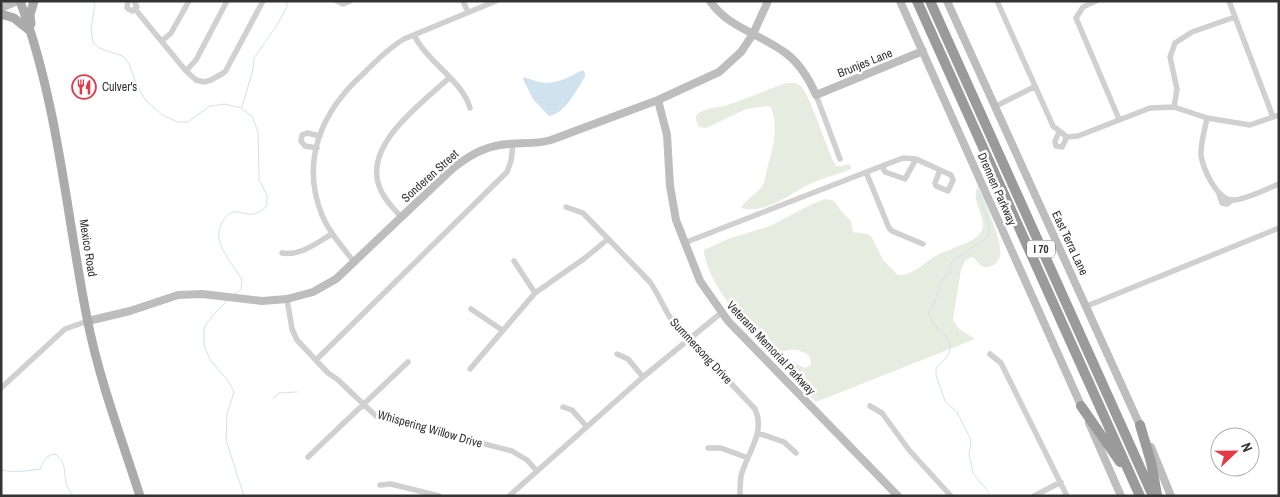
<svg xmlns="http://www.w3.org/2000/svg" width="1280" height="497" font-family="'Archivo Narrow',sans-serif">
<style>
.green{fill:#e6ecdf}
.water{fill:#cfe2ee}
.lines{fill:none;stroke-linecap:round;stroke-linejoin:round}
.stream{stroke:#cfe2ee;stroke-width:1}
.street{stroke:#d0d0d0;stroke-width:5.5}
.secondary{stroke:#bdbdbd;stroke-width:8}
.primary{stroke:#ababab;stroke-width:9}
.highway{stroke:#9a9a9a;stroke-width:10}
.labels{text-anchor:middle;stroke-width:5;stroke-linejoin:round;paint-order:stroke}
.shield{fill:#fff;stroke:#707070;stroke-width:1}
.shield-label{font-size:11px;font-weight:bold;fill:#333}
.street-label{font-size:12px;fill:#333;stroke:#fff}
.poi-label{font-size:12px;fill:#333;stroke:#fff;text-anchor:start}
</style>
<rect width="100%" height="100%" fill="#fff"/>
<!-- green -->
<path class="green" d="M786 83C791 83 796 82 801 86 809 94 827 147 833 161L836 166H842L849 164 851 166V169C839 174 826 177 814 182 791 192 767 215 741 208 746 199 755 195 761 188 766 181 766 173 768 165 774 146 778 127 771 107L767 106 746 109 706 128 699 127C696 122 694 116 699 113 707 107 721 108 730 104 749 98 767 90 786 83Z
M977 188C985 198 987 208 992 220 996 233 1011 264 987 267 979 268 978 259 971 257L965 261 961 270 953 319 958 328 975 339 816 402 794 378 790 366 792 362 805 368 811 365 810 357C804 351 794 347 785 351 781 352 779 356 774 358L770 355 760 340 762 333C758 331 752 329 748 326 733 314 703 269 704 250L728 239 770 226 812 204 826 199 834 201 837 205 841 211 851 221 853 232 868 234 872 238 883 260 898 275C911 277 924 263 935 256 948 249 963 246 974 239 977 237 981 233 982 230 987 216 971 203 977 188Z"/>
<!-- water -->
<path class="water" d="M583 70 585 73V77C576 90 566 113 549 116L533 99 523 79 524 77C551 88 558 82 583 70Z"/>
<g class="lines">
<!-- stream -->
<path class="stream" d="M93 1 95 5 91 28 93 43 101 49 123 56 129 64 138 88 147 102 164 116 178 122H188L210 106 225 104 241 108 252 116 258 132 259 180 267 195V206C259 213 253 216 243 213 240 213 238 211 235 212 229 212 226 217 223 221 209 241 233 263 242 280L241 289 234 295
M242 107 253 69 254 58 277 25 287 7V1
M978 184C979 192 981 200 983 207 986 217 995 233 983 241 972 248 961 254 951 263L950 272 940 282C938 293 935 304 928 313 930 317 933 323 936 326 944 334 953 340 949 353 947 359 940 362 936 368V375L945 401 957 412 970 438 971 443 969 454 973 473 989 493
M227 301 213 315 204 328V345L210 360 229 382 234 392 227 414 226 440 244 496
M274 398 279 393 297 392
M1 470C14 473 27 471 40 469 43 462 46 455 55 454 72 466 58 481 74 496"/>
<!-- street -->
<path class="street" d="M128 1 127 8 132 11 137 7 134 1
M337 1 343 4 350 1
M463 1 468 12
M997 1 1053 126 1067 137 1078 136 1150 108 1174 107 1207 118 1250 125 1279 115
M1096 1 1083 7 1076 18 1119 119
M1229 1 1273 117
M135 9 186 71 196 80 204 82 211 80 225 72 263 1
M414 35C427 62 463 81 470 108
M162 41 171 33 189 1
M186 71 196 60 227 1
M816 95 840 159
M994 107 1034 87
M1174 107 1177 89 1170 57 1175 43 1192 32 1235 17
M1207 118C1205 129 1201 141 1201 153 1201 167 1218 202 1234 200 1247 199 1266 189 1279 184
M1059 132 1055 141 1056 146 1062 147 1067 137
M317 148 305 146 301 141 302 135 307 133 320 136
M916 159 951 175 953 180 948 191 936 186 935 183 940 170
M866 172 889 228 892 231 923 244
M1219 194 1222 203 1227 204 1232 200
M566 207 583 213 650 282C659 295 664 309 673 322L755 409C766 433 747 453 741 476 740 483 740 489 740 496
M401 217C393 208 383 198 379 186 364 144 422 103 449 78
M684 243 882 166 903 158 916 159 905 179 885 172 882 166
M282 253C301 256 316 243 332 234
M514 261 535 293
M354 262C343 247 329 233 322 215 300 160 322 111 363 74 376 61 389 48 404 39L496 1
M287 299 292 329 297 340 328 373 337 379 376 416 512 451 527 460 536 470
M1087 306 1279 228
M471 309 502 330
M617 354 628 359 643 377
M990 354 1001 363 1067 496
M316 360 507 172 511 161 513 144
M470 369 535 293 585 258 608 239
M1 388 65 329 88 321
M870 406 882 413 909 450 951 496
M563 407 572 410 587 427
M758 433 784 442 796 453
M708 448H721L748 458
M308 457 408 362
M380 485 391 484 439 496
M509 496 643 377 721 313
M1034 496 1061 482"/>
<!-- secondary -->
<path class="secondary" d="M710 1C728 28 763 35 787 54 801 65 809 79 816 95L923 51
M900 1 1083 410
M947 1 1142 430
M1 8 17 1
M658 100 667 135 670 186 676 220 700 281 728 321 898 496
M88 321 130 311 178 295 202 294 262 301 287 299 313 292 336 279 452 169C466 158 481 148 500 145 517 142 534 145 551 140L658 100 719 72 741 52 753 34 768 1
M1089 423 1121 496
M1151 447 1171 496"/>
<!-- primary -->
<path class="primary" d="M20 1C58 103 66 212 87 318 99 379 121 437 140 496
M1 14 14 18 29 30
M31 24 30 15 34 1"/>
<!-- highway -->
<path class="highway" d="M917 1 1140 496
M930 1 1153 496
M1081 406 1120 462
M1140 425 1151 462 1157 495"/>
</g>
<!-- icons -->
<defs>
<g id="restaurant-ring" transform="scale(1.25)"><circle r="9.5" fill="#fff" stroke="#e63946" stroke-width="1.5"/><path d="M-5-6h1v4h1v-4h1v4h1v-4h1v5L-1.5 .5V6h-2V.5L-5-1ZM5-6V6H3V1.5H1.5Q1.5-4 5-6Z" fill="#e63946"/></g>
</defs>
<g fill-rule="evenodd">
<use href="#restaurant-ring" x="84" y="87"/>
</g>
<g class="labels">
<!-- shield labels -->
<rect class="shield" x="1027" y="240.5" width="28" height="17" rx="4"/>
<g class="shield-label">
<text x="1041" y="253">I 70</text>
</g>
<!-- street labels -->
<g class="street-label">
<text transform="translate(865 63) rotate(-22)" y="4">Brunjes Lane</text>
<text transform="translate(430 176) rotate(-42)" y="4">Sonderen Street</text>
<text transform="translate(997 189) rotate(66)" y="4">Drennen Parkway</text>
<text transform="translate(1070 243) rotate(65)" y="4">East Terra Lane</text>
<text transform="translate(88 248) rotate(81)" y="4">Mexico Road</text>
<text transform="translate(771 348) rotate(47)" y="4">Veterans Memorial Parkway</text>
<text transform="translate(701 351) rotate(47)" y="4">Summersong Drive</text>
<text transform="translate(430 429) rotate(16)" y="4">Whispering Willow Drive</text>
</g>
<!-- poi labels -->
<g class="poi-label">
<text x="102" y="91">Culver's</text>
</g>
</g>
<!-- border -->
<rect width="1280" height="497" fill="none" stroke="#333333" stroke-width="5"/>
<!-- north arrow -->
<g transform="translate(1235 452) rotate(68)"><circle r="24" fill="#ffffff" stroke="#adadad"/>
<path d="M0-4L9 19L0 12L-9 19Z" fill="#e63946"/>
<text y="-8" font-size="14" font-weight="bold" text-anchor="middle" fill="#333333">N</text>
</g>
</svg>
